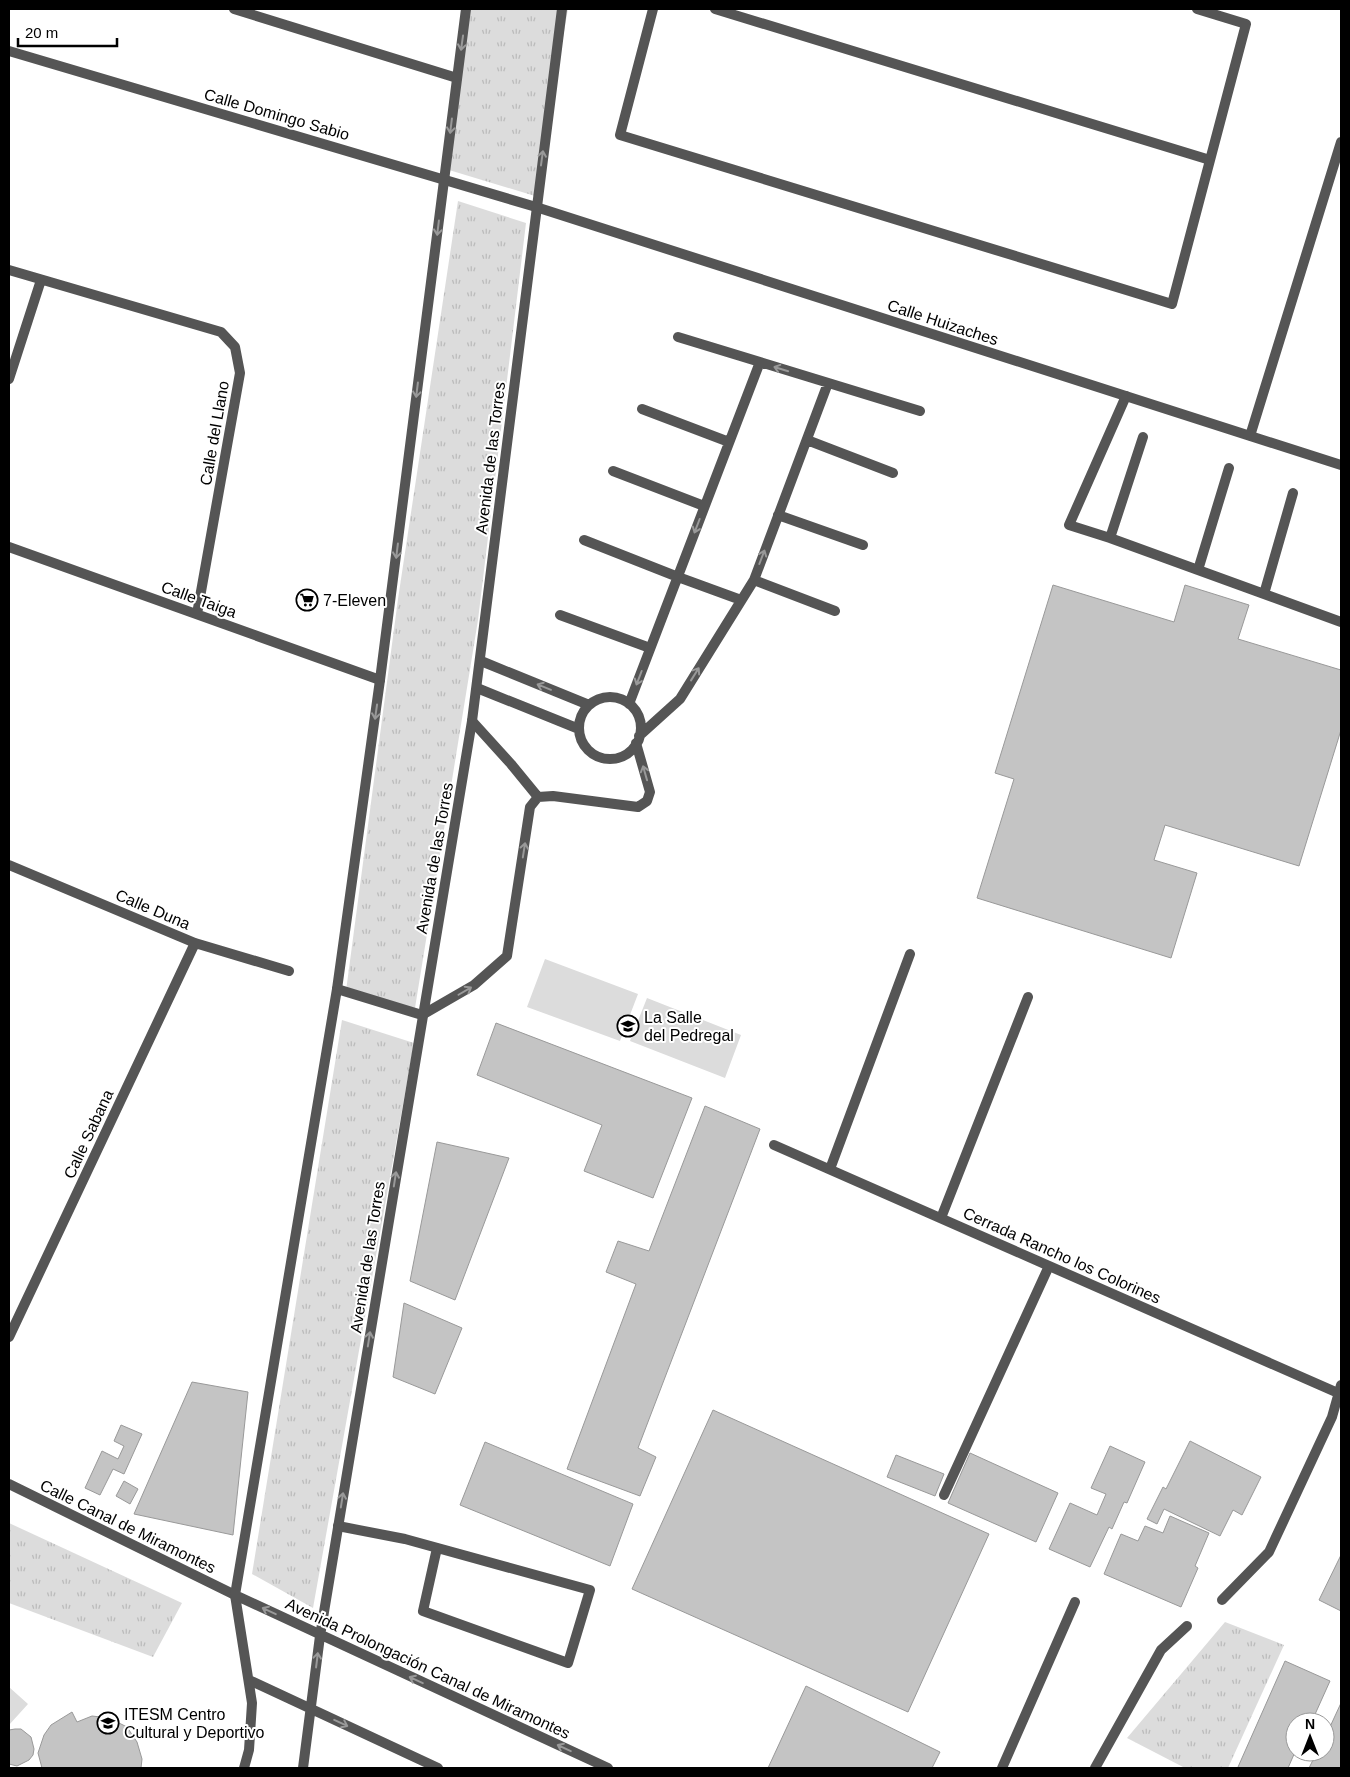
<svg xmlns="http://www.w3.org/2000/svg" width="1350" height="1777" font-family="Arial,sans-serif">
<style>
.grass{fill:url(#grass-tufts)}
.pitch{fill:#dcdcdc}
.building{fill:#c4c4c4;stroke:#999}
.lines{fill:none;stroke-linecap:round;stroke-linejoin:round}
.service{stroke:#555;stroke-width:10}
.minor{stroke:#555;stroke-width:10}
.tertiary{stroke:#555;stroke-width:10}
.oneway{stroke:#999}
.labels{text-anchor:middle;stroke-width:4;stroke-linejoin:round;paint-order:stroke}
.street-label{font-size:16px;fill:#000;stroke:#fff}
.poi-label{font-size:16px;fill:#000;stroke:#fff;text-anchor:start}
</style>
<defs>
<pattern id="grass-tufts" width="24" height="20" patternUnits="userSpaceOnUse" patternTransform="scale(1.25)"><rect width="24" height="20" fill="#dcdcdc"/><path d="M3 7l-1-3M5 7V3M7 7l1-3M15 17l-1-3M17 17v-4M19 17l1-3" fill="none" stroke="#bbb"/></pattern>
</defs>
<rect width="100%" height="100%" fill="#fff"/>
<!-- grass -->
<path class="grass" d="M470 9H568L535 196 449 170Z
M458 201 526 223 478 620 415 1008 346 991 398 599Z
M342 1020 414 1043 313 1608 252 1574Z
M9 1523 182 1603 153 1657 9 1603Z
M1225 1622 1284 1645 1228 1768H1185L1127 1738Z"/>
<!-- pitch -->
<path class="pitch" d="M545 959 638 994 620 1041 527 1007Z
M647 998 741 1035 725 1078 630 1041Z
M9 1687 28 1704 9 1725Z"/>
<!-- building -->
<path class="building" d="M1053 585 1174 622 1185 585 1249 605 1238 639 1341 670V730L1299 866 1165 825 1154 860 1197 873 1171 958 977 898 1014 779 995 773Z
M496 1023 692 1098 653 1198 584 1171 602 1125 477 1075Z
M705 1106 760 1129 638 1448 656 1457 640 1496 567 1469 636 1284 606 1272 618 1241 649 1251Z
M437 1142 509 1158 455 1300 410 1281Z
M404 1303 462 1328 435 1394 393 1377Z
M192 1382 248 1392 233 1535 134 1514Z
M713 1410 989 1534 908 1712 632 1589Z
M121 1425 142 1434 124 1474 113 1469 100 1495 85 1488 102 1451 118 1459 124 1446 114 1441Z
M1190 1441 1261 1477 1242 1515 1233 1510 1220 1536 1164 1509 1157 1524 1147 1519 1163 1487 1166 1489Z
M485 1442 633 1504 610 1566 460 1505Z
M1110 1446 1145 1462 1127 1503 1124 1502 1112 1529 1109 1527 1090 1567 1049 1549 1070 1503 1097 1515 1106 1494 1091 1488Z
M970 1453 1058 1493 1036 1542 948 1503Z
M896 1455 944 1474 935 1496 887 1477Z
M124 1481 138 1489 130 1504 116 1496Z
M1170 1516 1209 1533 1195 1566 1198 1568 1181 1607 1104 1574 1121 1534 1138 1541 1145 1526 1163 1533Z
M1341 1555V1611L1319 1600Z
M1285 1661 1330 1681 1312 1721 1314 1722H1295V1752L1288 1768H1241L1238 1767Z
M806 1686 940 1752 932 1768H768Z
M1341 1703V1768H1309L1317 1752H1325V1727L1329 1729Z
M72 1712 77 1722 92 1716 109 1718 127 1727 137 1742 142 1759 141 1768H42L38 1753 44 1735 51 1725Z
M15 1729H21L31 1737 34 1749 33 1755 29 1760 17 1766 9 1764V1730Z"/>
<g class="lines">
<!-- service -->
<path class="service" d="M678 337 760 362
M642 409 729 442
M1143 437 1110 538 1341 622
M807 440 893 473
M613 471 704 506
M778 515 863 545
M1110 538 1069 525 1126 396
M584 540 678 577 741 600
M1198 570 1229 468
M754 580 835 611
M1264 594 1293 493
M560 615 650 648
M481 661 589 705
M477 688 579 729
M579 728a31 31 0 1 1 62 0a31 31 0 1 1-62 0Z
M629 704 760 362 920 411
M472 721 511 764 538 797
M639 736 680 699 754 580 828 383
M337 989 422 1015 474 985 507 956 530 807 538 797 553 796 638 807 647 801 650 792 636 743
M338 1526 405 1539 590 1590 568 1663 423 1611 437 1548
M1002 1768 1075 1602"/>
<!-- minor -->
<path class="minor" d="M234 9 457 78
M653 9 620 135 1172 304 1246 24 1197 9
M715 9 1210 160
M9 51 536 207 1341 465
M9 270 221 332 235 347 240 373 197 614
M9 379 41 280
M1250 436 1341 142
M9 547 380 680
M9 865 195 943 289 971
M774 1145 1338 1393
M830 1169 910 954
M941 1218 1028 997
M9 1337 195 943
M9 1484 235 1595
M944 1495 1049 1266
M1222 1600 1269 1552 1332 1417 1341 1385
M1095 1768 1161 1650 1187 1626"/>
<!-- tertiary -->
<path class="tertiary" d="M235 1595 608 1768
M249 1680 438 1768
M244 1768 249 1750 252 1703 235 1595 337 989 380 680 466 9
M303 1768 320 1636 472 721 562 9"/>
</g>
<!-- one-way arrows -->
<defs><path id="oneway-shaft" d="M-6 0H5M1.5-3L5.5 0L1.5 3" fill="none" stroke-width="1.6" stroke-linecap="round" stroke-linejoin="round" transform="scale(1.25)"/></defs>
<g class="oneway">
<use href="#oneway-shaft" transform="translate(462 43) rotate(98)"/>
<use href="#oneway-shaft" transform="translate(451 126) rotate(97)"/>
<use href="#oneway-shaft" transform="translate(542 158) rotate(-82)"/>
<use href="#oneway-shaft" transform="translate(438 228) rotate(97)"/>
<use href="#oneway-shaft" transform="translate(781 369) rotate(-163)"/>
<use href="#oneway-shaft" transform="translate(417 390) rotate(97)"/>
<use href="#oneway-shaft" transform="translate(697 526) rotate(111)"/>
<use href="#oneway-shaft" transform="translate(397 551) rotate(97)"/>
<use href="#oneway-shaft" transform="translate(762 557) rotate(-69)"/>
<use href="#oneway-shaft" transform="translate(695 674) rotate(-58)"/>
<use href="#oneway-shaft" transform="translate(639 678) rotate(111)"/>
<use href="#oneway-shaft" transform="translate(544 687) rotate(-158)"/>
<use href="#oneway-shaft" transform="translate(376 712) rotate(98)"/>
<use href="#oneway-shaft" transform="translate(645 773) rotate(-106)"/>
<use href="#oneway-shaft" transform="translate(524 850) rotate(-81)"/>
<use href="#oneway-shaft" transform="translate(465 991) rotate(-30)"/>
<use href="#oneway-shaft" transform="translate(395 1179) rotate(-81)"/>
<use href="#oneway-shaft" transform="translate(369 1339) rotate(-81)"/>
<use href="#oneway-shaft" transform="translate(342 1500) rotate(-81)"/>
<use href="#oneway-shaft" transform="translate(269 1611) rotate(-155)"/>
<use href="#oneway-shaft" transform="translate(317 1660) rotate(-83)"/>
<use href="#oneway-shaft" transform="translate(416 1680) rotate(-155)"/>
<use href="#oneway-shaft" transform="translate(341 1723) rotate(25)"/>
<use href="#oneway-shaft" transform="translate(564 1748) rotate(-155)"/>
</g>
<!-- icons -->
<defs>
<g id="supermarket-ring" transform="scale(1.125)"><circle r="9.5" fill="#fff" stroke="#000" stroke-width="1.5"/><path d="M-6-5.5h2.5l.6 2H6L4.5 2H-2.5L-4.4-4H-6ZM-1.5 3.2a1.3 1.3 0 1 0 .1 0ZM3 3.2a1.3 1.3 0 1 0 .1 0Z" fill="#000"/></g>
<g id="school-ring" transform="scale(1.125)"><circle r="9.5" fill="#fff" stroke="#000" stroke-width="1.5"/><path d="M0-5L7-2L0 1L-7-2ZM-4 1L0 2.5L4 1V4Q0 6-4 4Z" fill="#000"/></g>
<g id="university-ring" transform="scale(1.125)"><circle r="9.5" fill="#fff" stroke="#000" stroke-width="1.5"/><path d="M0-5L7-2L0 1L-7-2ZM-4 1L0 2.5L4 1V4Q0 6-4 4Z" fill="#000"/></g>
</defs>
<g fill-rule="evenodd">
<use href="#supermarket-ring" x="307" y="600"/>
<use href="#school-ring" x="628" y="1026"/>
<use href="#university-ring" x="108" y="1723"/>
</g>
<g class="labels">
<!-- street labels -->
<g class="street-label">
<text transform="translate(277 114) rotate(16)" y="6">Calle Domingo Sabio</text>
<text transform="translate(943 322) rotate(18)" y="6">Calle Huizaches</text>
<text transform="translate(214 433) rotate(-80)" y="6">Calle del Llano</text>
<text transform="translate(490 458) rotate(-83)" y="6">Avenida de las Torres</text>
<text transform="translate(199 599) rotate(20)" y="6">Calle Taiga</text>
<text transform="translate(434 858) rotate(-80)" y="6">Avenida de las Torres</text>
<text transform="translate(153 909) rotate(23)" y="6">Calle Duna</text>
<text transform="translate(88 1134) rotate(-65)" y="6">Calle Sabana</text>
<text transform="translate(1062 1255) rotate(24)" y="6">Cerrada Rancho los Colorines</text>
<text transform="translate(367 1257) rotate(-81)" y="6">Avenida de las Torres</text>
<text transform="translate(128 1526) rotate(26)" y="6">Calle Canal de Miramontes</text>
<text transform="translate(428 1668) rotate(25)" y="6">Avenida Prolongación Canal de Miramontes</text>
</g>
<!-- poi labels -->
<g class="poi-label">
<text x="323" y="606">7-Eleven</text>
<text x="644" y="1023">La Salle<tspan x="644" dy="18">del Pedregal</tspan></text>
<text x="124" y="1720">ITESM Centro<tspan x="124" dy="18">Cultural y Deportivo</tspan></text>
</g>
</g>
<!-- border -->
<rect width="1350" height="1777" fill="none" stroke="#000000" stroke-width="20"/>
<!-- north arrow -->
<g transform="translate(1310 1737)"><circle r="24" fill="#ffffff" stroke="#999999"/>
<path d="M0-4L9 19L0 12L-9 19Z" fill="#000000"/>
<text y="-8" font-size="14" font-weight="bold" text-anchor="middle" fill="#000000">N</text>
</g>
<!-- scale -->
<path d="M18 38v8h99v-8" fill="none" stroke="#000000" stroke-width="2.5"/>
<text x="25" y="38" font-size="15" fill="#000000" stroke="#ffffff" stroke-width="4" paint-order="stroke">20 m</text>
</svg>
